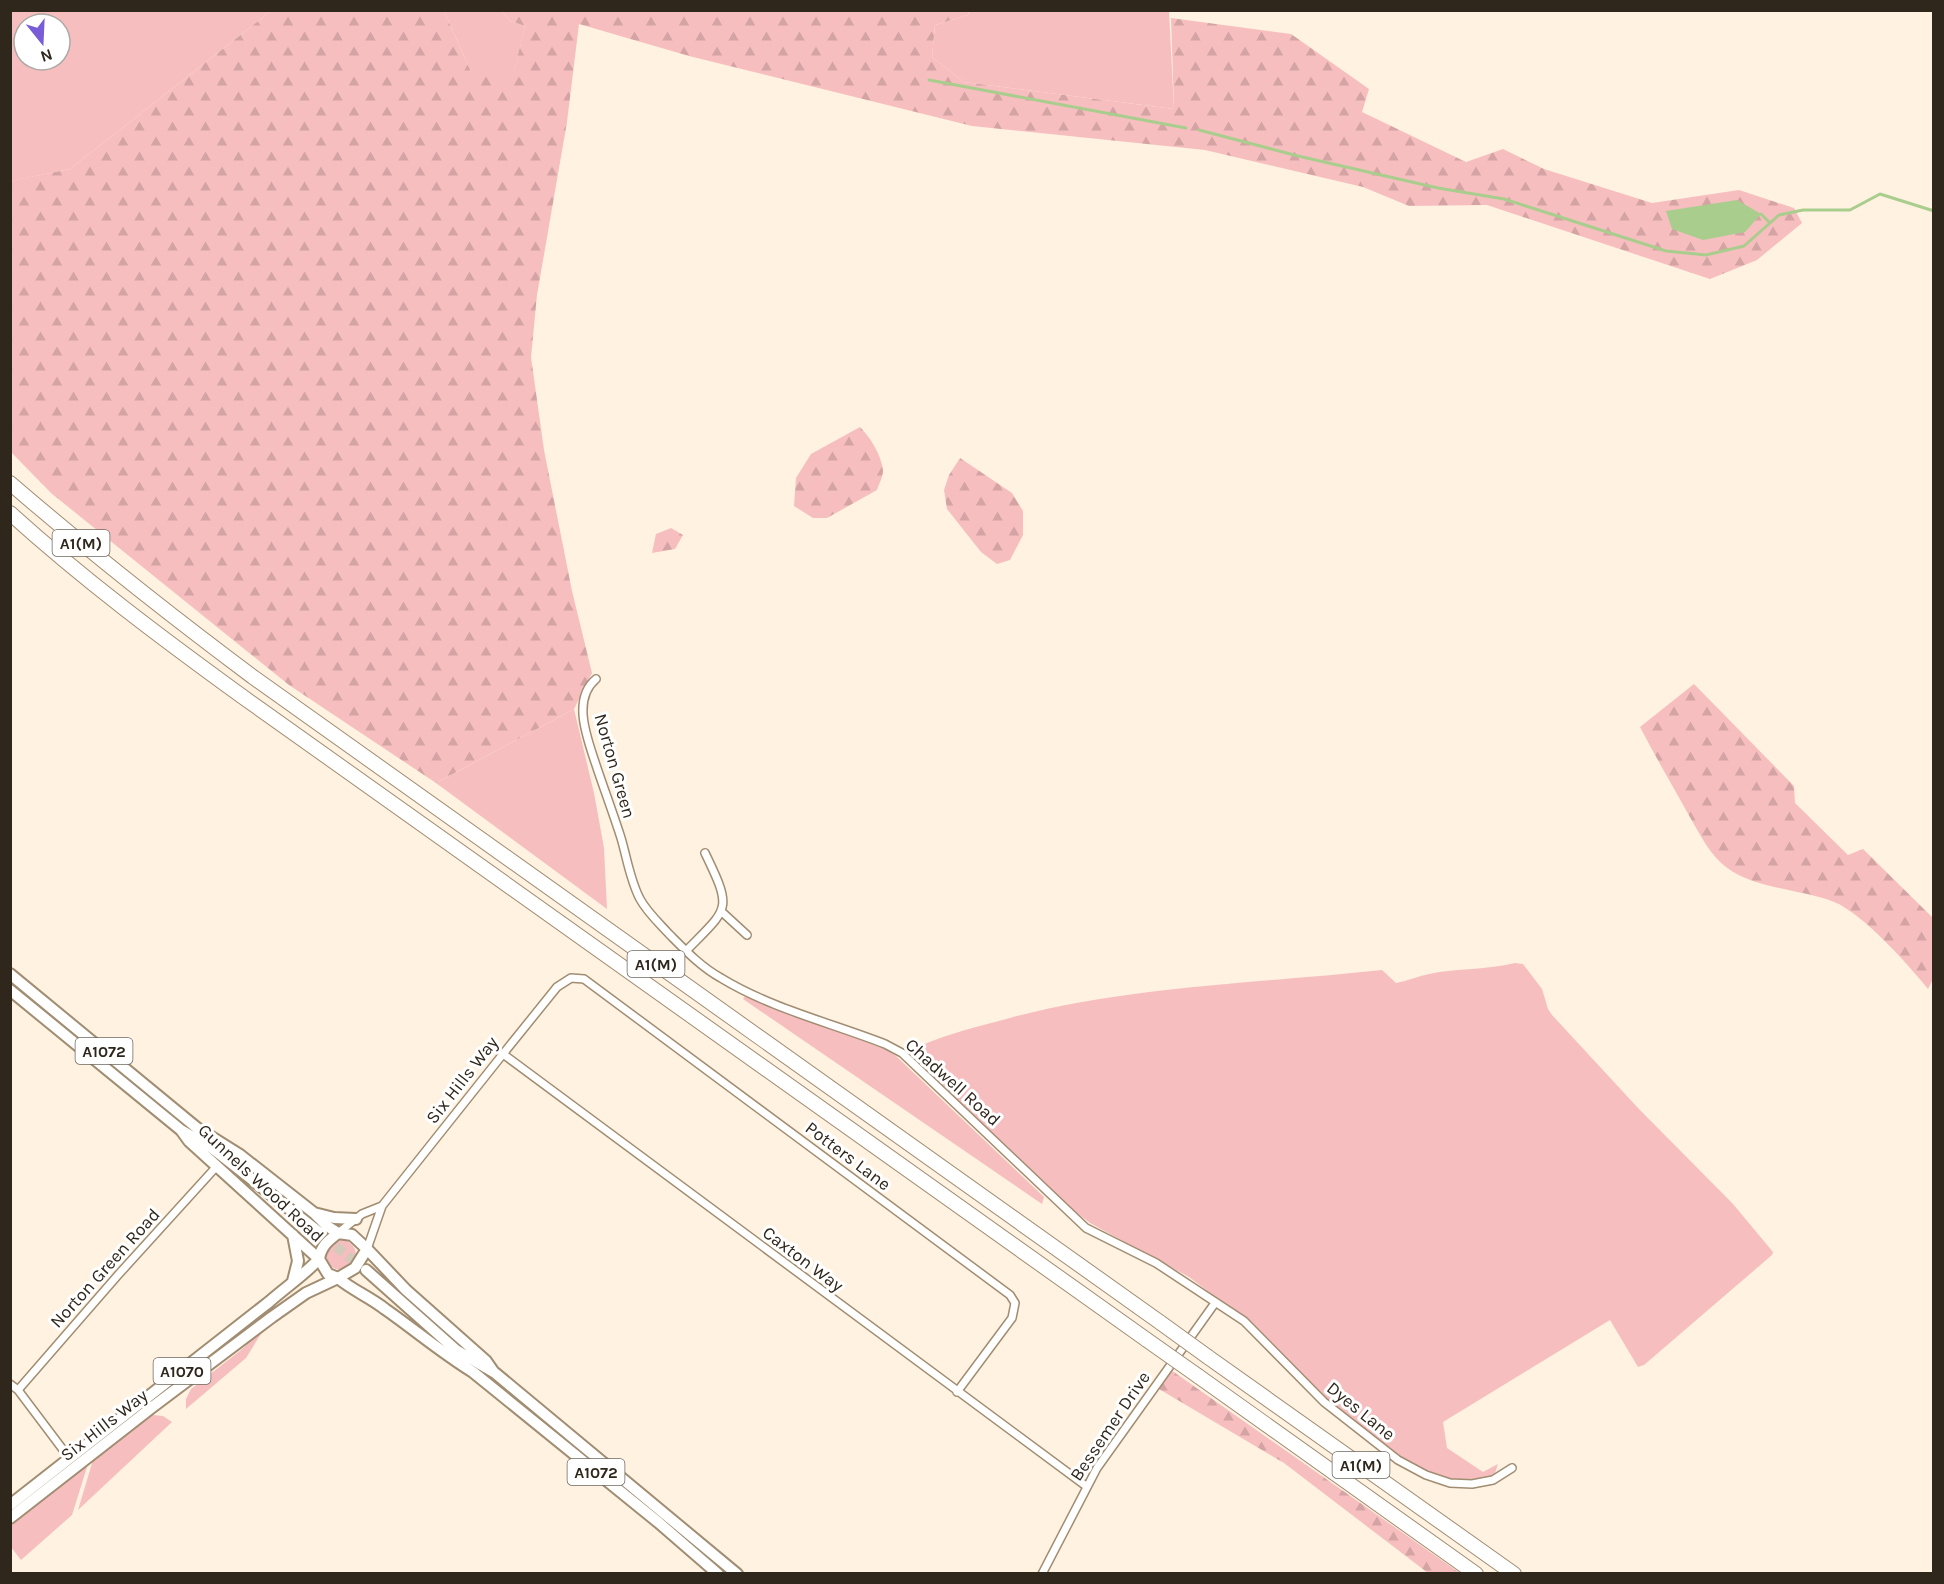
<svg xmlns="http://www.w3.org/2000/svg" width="1944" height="1584" font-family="Karla,sans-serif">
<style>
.grass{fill:#f7bec0;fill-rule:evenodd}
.forest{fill:url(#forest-firs)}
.water{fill:#a9cd8d}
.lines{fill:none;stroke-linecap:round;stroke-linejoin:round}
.stream{stroke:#a9cd8d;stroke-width:3}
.primary-tunnel{stroke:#d5c9b9;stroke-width:10;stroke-dasharray:10 5;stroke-linecap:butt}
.street-casing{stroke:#a18d72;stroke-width:10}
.primary-casing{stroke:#a18d72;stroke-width:14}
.highway-casing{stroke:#a18d72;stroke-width:16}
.street{stroke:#fff;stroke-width:7}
.primary{stroke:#fff;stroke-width:10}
.highway{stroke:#fff;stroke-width:14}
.highway-bridge-casing{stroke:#a18d72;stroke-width:16;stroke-linecap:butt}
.highway-bridge{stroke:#fff;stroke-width:14}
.labels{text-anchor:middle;stroke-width:6;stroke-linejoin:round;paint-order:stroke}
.shield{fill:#fff;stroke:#6d6860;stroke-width:1.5}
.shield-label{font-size:16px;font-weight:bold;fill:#2f271c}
.street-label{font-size:18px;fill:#2f271c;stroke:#fff}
</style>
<defs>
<pattern id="forest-firs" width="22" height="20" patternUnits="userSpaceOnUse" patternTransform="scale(1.5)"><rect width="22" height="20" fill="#f7bec0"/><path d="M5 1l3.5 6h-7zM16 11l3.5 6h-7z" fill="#d4a3a4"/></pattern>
</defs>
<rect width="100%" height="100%" fill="#fff2e0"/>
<!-- grass -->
<path class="grass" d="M10 11H271L70 169 11 181ZM24 24H60V60H24Z
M444 11H502L510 21 525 26 514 72H471Z
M969 11H1169L1174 109 964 82 932 57 935 25 968 15Z
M574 709 594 793 604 848 607 909 436 783Z
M1515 963 1523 964 1542 989 1548 1009 1552 1015 1638 1108 1733 1204 1773 1252 1772 1255 1644 1365 1638 1367 1610 1320 1443 1422 1447 1448 1483 1472 1498 1464 1495 1473 1488 1478 1470 1482 1448 1479 1420 1469 1366 1435 1326 1401 1233 1310 1189 1277 1090 1223 1066 1205 934 1080 912 1054 913 1049C939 1037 967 1029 995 1022 1121 986 1253 984 1382 970L1396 983C1408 981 1418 976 1429 974 1457 968 1487 970 1515 963Z
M746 995 887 1050 896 1056 1044 1197 1042 1204 743 999Z
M326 1255a15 15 0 1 1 30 0a15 15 0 1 1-30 0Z
M264 1329 246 1358 186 1409V1399L191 1389 241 1350Z
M153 1415 163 1416 172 1422 78 1510 93 1460 148 1417Z
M88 1464 72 1515 21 1560 11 1547V1525Z"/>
<!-- forest -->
<path class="forest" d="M969 10 968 15 935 25 932 57 964 82 1174 109 1171 18 1291 34 1369 89 1362 112 1466 162 1503 149 1544 169 1652 203 1739 190 1794 208 1802 223 1757 260 1710 279 1487 205 1409 206 1363 187 1205 150 972 126 689 56 579 24 567 122 537 295 531 357 544 450 572 591 592 673 574 709 436 783 289 685 51 493 11 452 10 181 70 169 271 11H444L471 72 514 71 525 26 510 21 502 11Z
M860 427C870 437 882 456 883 471 883 476 879 484 877 490L827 518H813L794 506 796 478 811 454Z
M960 458 1012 493 1023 511V535L1010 560 997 564 981 552 947 509 944 490 949 475Z
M671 528 683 535 675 549 652 553 656 534Z
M1694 684 1794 786 1795 803 1848 855 1863 849 1933 918V979L1928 989C1909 965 1861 912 1834 902 1801 889 1754 889 1726 867 1710 855 1701 836 1691 819 1674 788 1656 758 1640 727Z
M1171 1370 1460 1573H1428L1284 1463 1159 1389Z"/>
<!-- water -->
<path class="water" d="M1737 200 1761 214 1745 232 1703 240 1672 229 1666 211Z"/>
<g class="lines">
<!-- stream -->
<path class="stream" d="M929 80 1186 128
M1199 130 1298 156 1438 188 1504 199 1666 251 1706 255 1744 246 1779 215 1803 210H1850L1880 194 1934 211
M1761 214 1770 223"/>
<!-- primary-tunnel -->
<path class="primary-tunnel" d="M324 1237 363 1268"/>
<!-- street casing -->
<g class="street-casing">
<path id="street" d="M596 679C571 700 588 740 596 765 604 789 613 813 621 838 627 858 630 880 640 899 647 912 659 923 669 934 685 950 701 967 721 978 770 1008 831 1023 885 1044L902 1053 1086 1228 1156 1263 1244 1321 1324 1402 1398 1460 1426 1475 1450 1483 1472 1484 1493 1480 1512 1468
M722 912 747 935
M686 951C729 907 733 911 705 853
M503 1054 1086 1486
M338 1233 362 1214 382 1206
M367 1249 382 1206 503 1054 557 987 571 978 584 979 1010 1295 1015 1303 1012 1318 957 1392
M10 1384 18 1390 70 1459
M18 1390 118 1275 217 1166
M1042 1574 1097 1468 1215 1303"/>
</g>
<!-- primary casing -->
<g class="primary-casing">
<path id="primary" d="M10 974 197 1128 240 1155 314 1213 327 1226 338 1233 352 1235 367 1249 355 1268 338 1278 328 1274 319 1259C321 1246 328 1241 338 1233
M10 990 181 1130 212 1148 320 1233
M314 1213 334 1218 356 1219
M367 1249 406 1290 486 1361 493 1371
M366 1270 456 1350 495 1373 737 1574
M293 1281 298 1261 293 1235
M10 1505 269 1302C286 1287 304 1275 319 1259L189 1141 181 1130
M10 1518 151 1408 272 1317 306 1293 338 1278C352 1290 370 1297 385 1309 415 1330 442 1353 473 1372L658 1522 718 1574"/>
</g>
<!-- highway casing -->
<g class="highway-casing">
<path id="highway" d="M10 483C89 551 170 615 253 677L1161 1323
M10 513C84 580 163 639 243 697L1147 1340
M1208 1357 1514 1574
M1198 1376 1476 1574"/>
</g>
<!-- street -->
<use href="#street" class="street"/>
<!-- primary -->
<use href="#primary" class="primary"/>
<!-- highway -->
<use href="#highway" class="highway"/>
<!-- highway-bridge casing -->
<g class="highway-bridge-casing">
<path id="highway-bridge" d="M1161 1323 1208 1357
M1147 1340 1198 1376"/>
</g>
<!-- highway-bridge -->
<use href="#highway-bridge" class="highway-bridge"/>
</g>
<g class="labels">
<!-- shield labels -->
<g class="shield">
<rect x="52.5" y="530" width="57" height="26" rx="4.5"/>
<rect x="627.5" y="951" width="57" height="26" rx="4.5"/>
<rect x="75.5" y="1038" width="57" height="26" rx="4.5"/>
<rect x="153.5" y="1358" width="57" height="26" rx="4.5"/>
<rect x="1332.5" y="1452" width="57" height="26" rx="4.5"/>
<rect x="567.5" y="1459" width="57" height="26" rx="4.5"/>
</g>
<g class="shield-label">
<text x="81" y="549">A1(M)</text>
<text x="656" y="970">A1(M)</text>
<text x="104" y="1057">A1072</text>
<text x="182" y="1377">A1070</text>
<text x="1361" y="1471">A1(M)</text>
<text x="596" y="1478">A1072</text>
</g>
<!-- street labels -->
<g class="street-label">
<text transform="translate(615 766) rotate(74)" y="6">Norton Green</text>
<text transform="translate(462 1080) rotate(-52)" y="6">Six Hills Way</text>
<text transform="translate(953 1082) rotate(42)" y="6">Chadwell Road</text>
<text transform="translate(848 1156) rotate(37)" y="6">Potters Lane</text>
<text transform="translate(261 1183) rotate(43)" y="6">Gunnels Wood Road</text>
<text transform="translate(803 1259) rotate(37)" y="6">Caxton Way</text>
<text transform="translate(105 1268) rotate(-48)" y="6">Norton Green Road</text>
<text transform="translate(1361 1411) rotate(39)" y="6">Dyes Lane</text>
<text transform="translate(104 1425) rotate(-38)" y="6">Six Hills Way</text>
<text transform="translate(1110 1426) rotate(-56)" y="6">Bessemer Drive</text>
</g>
</g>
<!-- border -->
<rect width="1944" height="1584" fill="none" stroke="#2f271c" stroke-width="24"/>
<!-- north arrow -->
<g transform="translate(42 42) rotate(162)"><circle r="28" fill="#ffffff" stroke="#aca9a4" stroke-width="1.5"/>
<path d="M0-4.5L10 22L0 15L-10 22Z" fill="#795dd8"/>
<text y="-9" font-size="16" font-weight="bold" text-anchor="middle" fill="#2f271c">N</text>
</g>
</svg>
